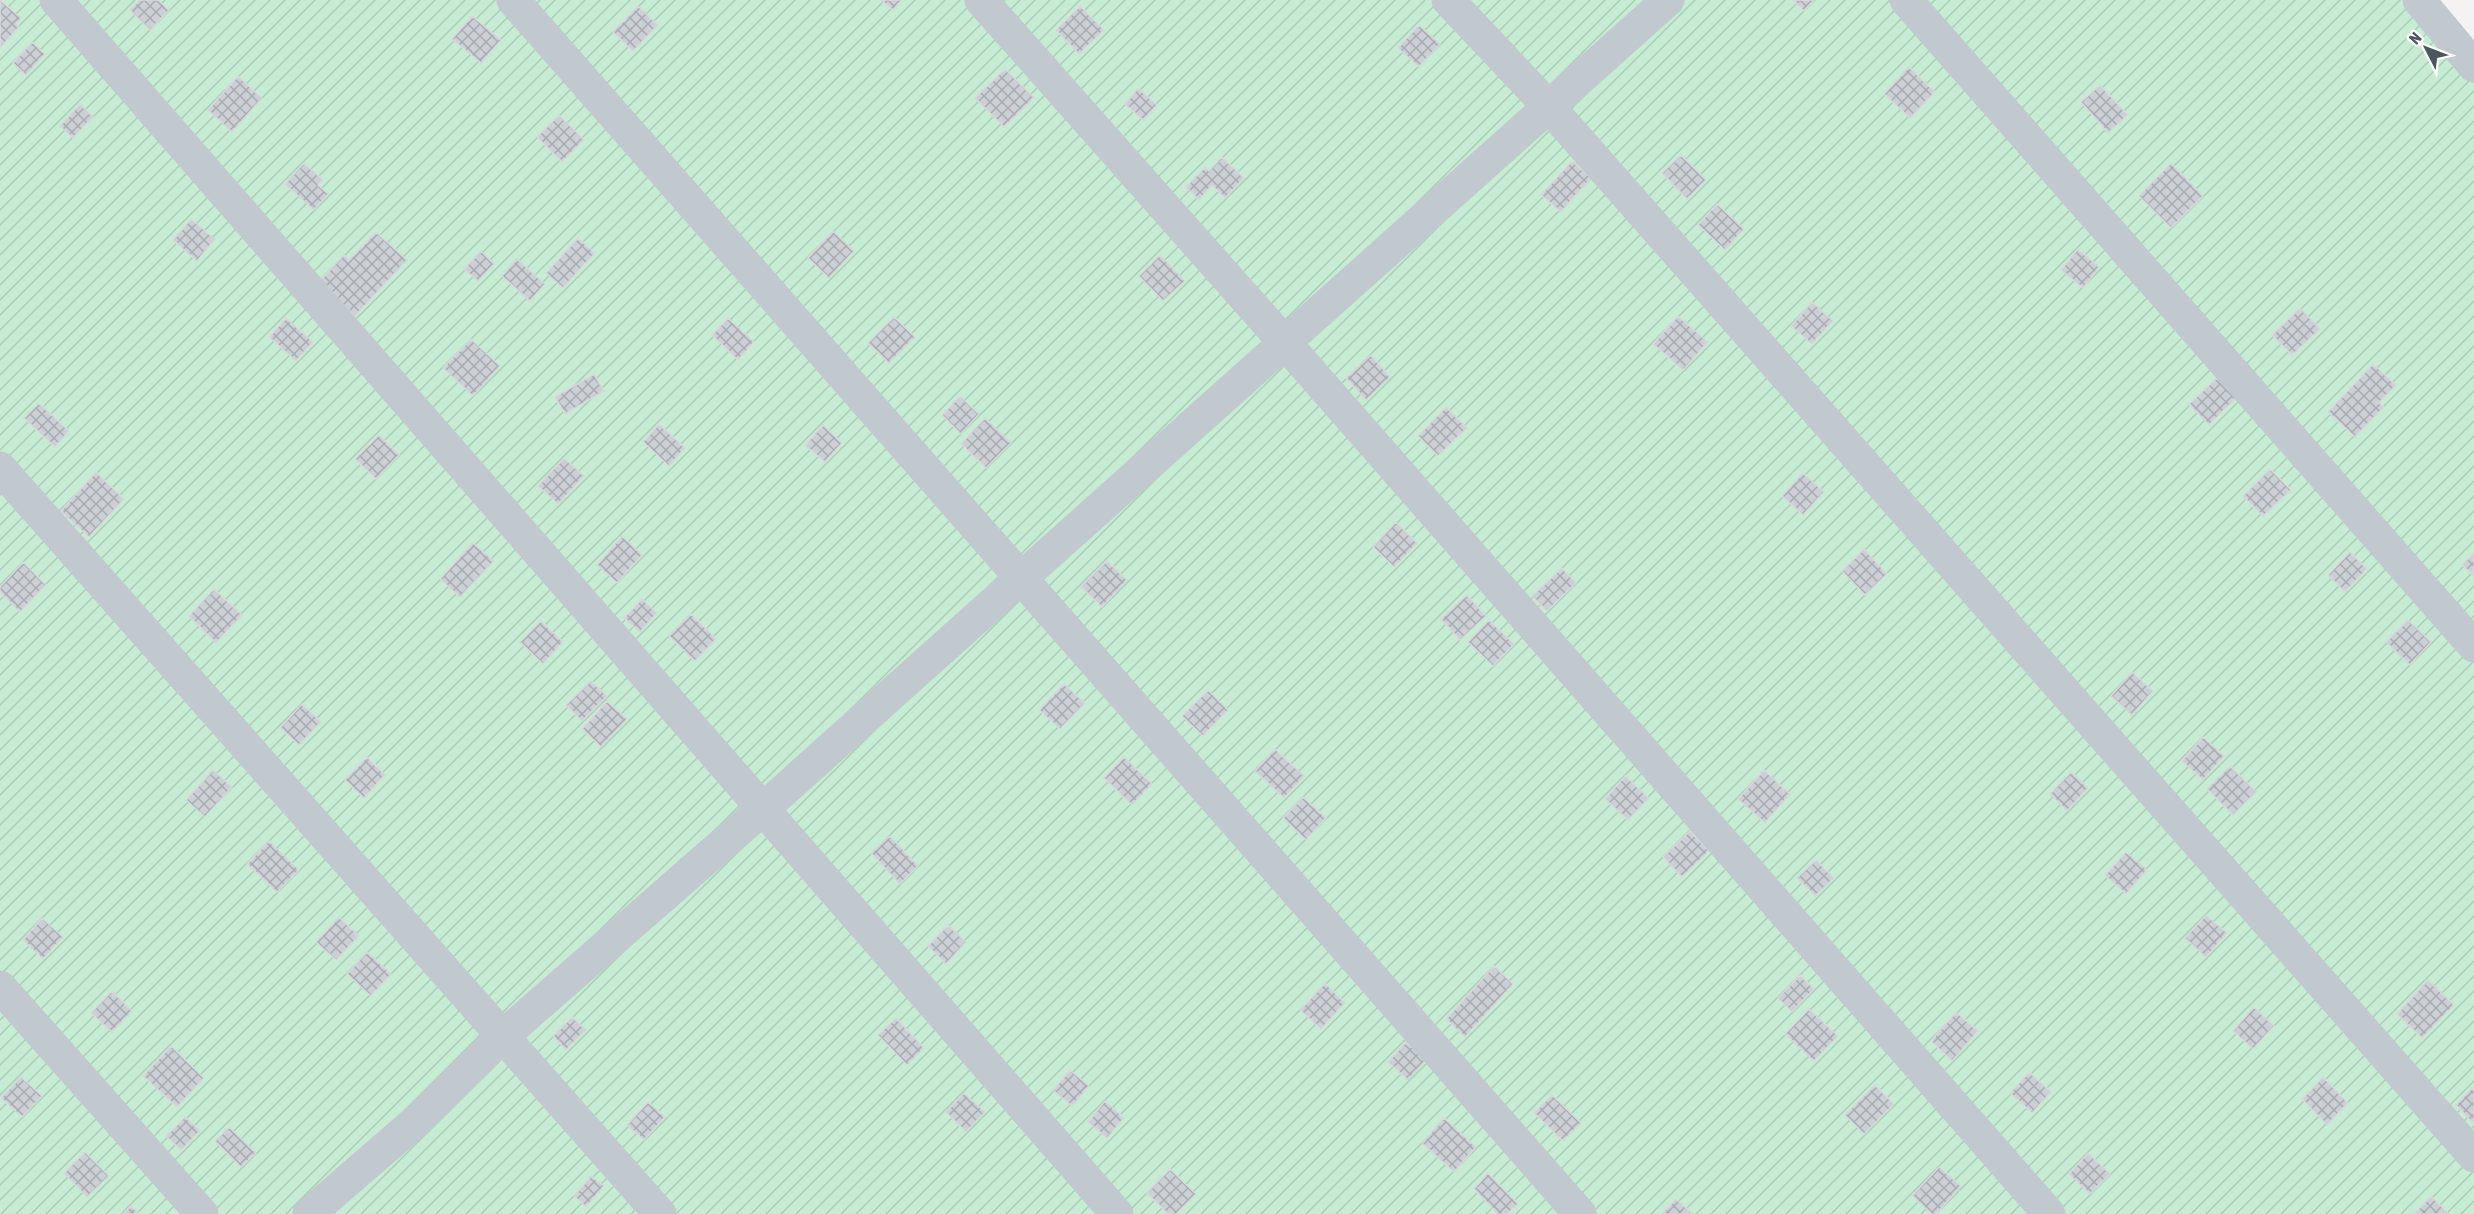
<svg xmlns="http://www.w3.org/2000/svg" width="2474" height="1214" font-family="'Asap Condensed',sans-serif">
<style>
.garden{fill:url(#garden-furrows)}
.building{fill:url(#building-cross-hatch);stroke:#d7d8dc;stroke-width:1.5}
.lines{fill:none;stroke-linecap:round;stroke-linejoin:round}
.minor{stroke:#c1c9cf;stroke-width:33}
</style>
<defs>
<pattern id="garden-furrows" width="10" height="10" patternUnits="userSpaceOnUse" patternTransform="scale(1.5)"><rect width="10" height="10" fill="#c6ecd3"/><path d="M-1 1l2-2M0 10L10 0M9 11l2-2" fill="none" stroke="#acccb8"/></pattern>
<pattern id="building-cross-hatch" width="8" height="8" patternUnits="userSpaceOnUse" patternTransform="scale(1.5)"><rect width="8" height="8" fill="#cccfd4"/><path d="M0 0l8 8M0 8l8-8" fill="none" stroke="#a8abaf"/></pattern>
</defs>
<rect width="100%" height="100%" fill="#f4f2f2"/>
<!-- garden -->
<path class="garden" d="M0 0H2435L2474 46V1214H0Z"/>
<!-- building -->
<path class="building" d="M0 0 21 18 16 24 19 27 0 48Z
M140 0H158L169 10 150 30 130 10Z
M881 0H902L893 10Z
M1793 0H1814L1804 11Z
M638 6 658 25 633 51 613 32Z
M1080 6 1104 30 1079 54 1056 30Z
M472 16 501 40 481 63 452 39Z
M1419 25 1440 44 1419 67 1398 48Z
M32 42 45 54 26 75 13 63Z
M1909 67 1935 92 1910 118 1884 94Z
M1005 69 1034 98 1004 127 975 98Z
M238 76 262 98 232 132 208 110Z
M2100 85 2128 115 2108 133 2081 102Z
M1138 88 1157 105 1143 120 1125 104Z
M80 104 93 117 73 138 60 126Z
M559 115 584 140 562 162 537 137Z
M1681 155 1706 180 1687 199 1662 173Z
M1222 157 1244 178 1225 198 1212 185 1199 200 1186 187 1205 167 1209 171Z
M1572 161 1591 178 1561 212 1541 195Z
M304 163 323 180 318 185 328 194 314 210 285 184Z
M2171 163 2203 196 2171 228 2139 196Z
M1717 204 1744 229 1725 250 1698 225Z
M191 219 215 239 197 261 173 240Z
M833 231 854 251 829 278 808 258Z
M376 232 407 260 355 316 319 282 344 255 349 260Z
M578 238 595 253 563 288 546 273Z
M2078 249 2099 267 2083 288 2061 270Z
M481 251 494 264 478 281 464 269Z
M1160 255 1185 281 1163 301 1139 276Z
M517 259 545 284 530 301 502 276Z
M1812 302 1833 321 1812 344 1791 326Z
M2300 308 2320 329 2292 355 2272 335Z
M1678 316 1708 342 1683 370 1653 344Z
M894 317 915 337 889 363 868 343Z
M286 318 313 342 296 361 269 337Z
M728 318 754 342 738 360 712 335Z
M471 339 500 366 473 396 443 368Z
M1371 355 1390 377 1366 400 1346 378Z
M2373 364 2396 385 2379 403 2384 407 2355 437 2328 412Z
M594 374 604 391 565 414 555 397Z
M2217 378 2236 398 2209 425 2189 404Z
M960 396 979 414 961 434 942 415Z
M39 403 69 431 55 447 24 418Z
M1446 407 1467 428 1438 456 1418 436Z
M985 418 1011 443 986 468 961 444Z
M659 424 685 448 669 466 643 442Z
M823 425 842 443 825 462 805 445Z
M379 435 399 455 376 479 355 459Z
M564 458 584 476 558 504 538 486Z
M2270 469 2291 490 2263 516 2243 496Z
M96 472 124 499 89 537 61 511Z
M1803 473 1824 492 1803 515 1782 496Z
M1396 522 1417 543 1394 567 1373 547Z
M622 536 642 555 617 583 597 565Z
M473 543 494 561 460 597 440 579Z
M1864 549 1887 574 1865 595 1842 571Z
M2350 552 2367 569 2345 592 2328 575Z
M2474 553V576L2462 565Z
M1107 561 1127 580 1102 607 1081 587Z
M23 562 46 585 20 612 0 592V587Z
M1562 568 1576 583 1547 611 1532 596Z
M214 589 242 615 216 643 189 616Z
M1467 595 1486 616 1460 640 1441 619Z
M642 599 657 613 640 632 624 618Z
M691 614 716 639 695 661 669 636Z
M1489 620 1514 644 1493 666 1468 642Z
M2408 620 2431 642 2410 665 2386 642Z
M541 621 563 642 543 664 520 642Z
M2132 672 2153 691 2132 715 2111 696Z
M591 681 607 696 582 721 566 705Z
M1064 684 1085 703 1060 729 1039 710Z
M1208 690 1228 710 1203 736 1182 716Z
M607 701 627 719 601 747 582 729Z
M302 704 321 722 299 745 280 728Z
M2203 737 2224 756 2203 780 2182 761Z
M1275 749 1304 776 1284 798 1255 771Z
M367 757 385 775 364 798 345 780Z
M1124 757 1152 784 1132 805 1104 778Z
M2230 766 2256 792 2233 815 2207 789Z
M213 770 232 787 205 817 186 800Z
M1764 770 1790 794 1765 823 1738 799Z
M2071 772 2088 788 2067 811 2050 794Z
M1625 776 1649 798 1628 820 1605 799Z
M1303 797 1326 818 1306 840 1283 818Z
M1690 831 1709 851 1682 877 1663 857Z
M890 836 918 866 900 884 871 853Z
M269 841 299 870 277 892 247 864Z
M2126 852 2147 870 2126 894 2105 875Z
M1816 860 1834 878 1815 896 1797 878Z
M2206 915 2227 933 2206 957 2185 938Z
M339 917 359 936 336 960 316 942Z
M42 918 63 937 43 959 23 940Z
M948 925 966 942 946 964 928 946Z
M367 952 391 974 371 996 347 974Z
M1494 966 1513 984 1465 1037 1446 1019Z
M1800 975 1814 989 1792 1012 1778 998Z
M2428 980 2454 1005 2422 1038 2397 1014Z
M1325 983 1345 1003 1321 1029 1300 1010Z
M112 991 132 1011 112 1032 91 1013Z
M2254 1007 2274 1026 2253 1049 2233 1031Z
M1809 1009 1838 1036 1814 1061 1785 1034Z
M1956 1012 1978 1031 1952 1061 1931 1041Z
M572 1017 586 1030 566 1050 553 1036Z
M896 1018 924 1048 907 1065 878 1035Z
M1406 1042 1426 1060 1408 1080 1388 1062Z
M171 1046 204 1078 177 1107 143 1076Z
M1070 1070 1089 1086 1072 1106 1053 1090Z
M2029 1072 2051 1092 2032 1113 2010 1093Z
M21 1077 42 1096 22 1117 1 1098Z
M2323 1077 2348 1103 2327 1125 2302 1099Z
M1875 1085 1894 1104 1864 1134 1845 1115Z
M2472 1088 2474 1090V1124L2456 1105Z
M964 1093 985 1112 966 1132 946 1112Z
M1552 1095 1581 1123 1563 1141 1534 1113Z
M1105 1101 1124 1118 1107 1138 1088 1122Z
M648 1102 665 1117 644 1140 627 1125Z
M185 1117 200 1131 181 1150 166 1136Z
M1444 1118 1476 1147 1454 1172 1422 1143Z
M229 1127 256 1153 241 1167 215 1141Z
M85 1152 109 1176 87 1197 64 1173Z
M2088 1153 2110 1174 2090 1194 2069 1174Z
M1939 1167 1961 1186 1936 1214H1932L1912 1196Z
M1170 1169 1196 1194 1176 1214H1168L1147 1193Z
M1488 1173 1518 1204 1507 1214H1498L1474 1189Z
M591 1176 604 1186 586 1207 574 1196Z
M2431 1196 2449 1214H2414Z
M1676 1199 1693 1214H1662Z
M131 1206 139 1214H123Z"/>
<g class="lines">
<!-- minor -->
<path class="minor" d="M56 0 1117 1214
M513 0 1580 1214
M981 0 1286 344 2049 1214
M1448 0 1550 108 2474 1156
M1906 0 2474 646
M2419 0 2474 66
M0 468 660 1214
M0 987 202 1214
M309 1214 421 1117 503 1036 764 808 1668 0"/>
</g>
<!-- north arrow -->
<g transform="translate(2426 48) rotate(312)" stroke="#ffffff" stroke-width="4.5" paint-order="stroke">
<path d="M0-4.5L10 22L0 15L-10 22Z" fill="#4b565e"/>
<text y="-9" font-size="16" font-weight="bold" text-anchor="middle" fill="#4b565e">N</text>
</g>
</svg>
